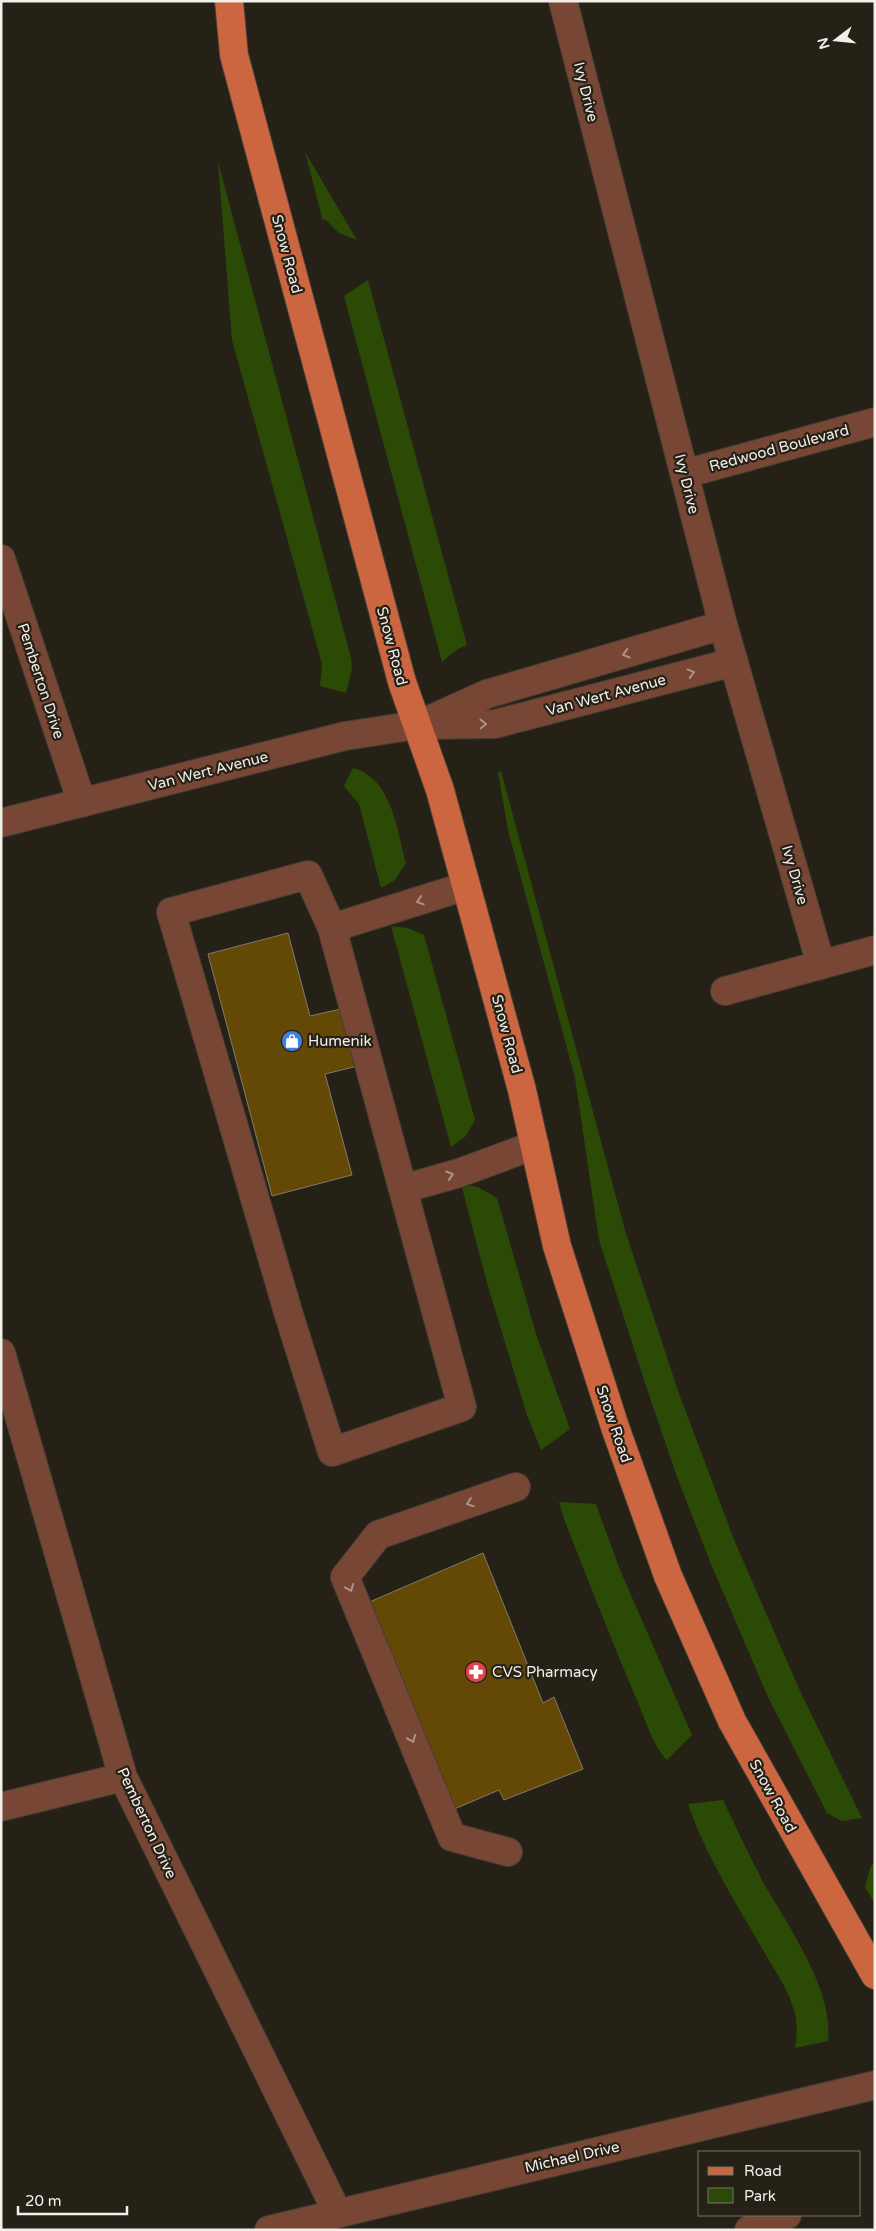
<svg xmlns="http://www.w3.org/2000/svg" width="876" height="2231" font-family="'Varela Round',sans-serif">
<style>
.green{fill:#2a4a05}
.building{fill:#644906;stroke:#807a6e}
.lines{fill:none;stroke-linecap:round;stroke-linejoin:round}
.minor-casing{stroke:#433e34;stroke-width:30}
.major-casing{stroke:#433e34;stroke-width:30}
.minor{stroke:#774634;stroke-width:28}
.major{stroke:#cc6640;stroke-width:28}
.oneway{stroke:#ae9285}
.labels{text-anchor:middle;stroke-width:4.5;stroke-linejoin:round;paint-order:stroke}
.street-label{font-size:15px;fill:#f2eee8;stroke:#262117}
.poi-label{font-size:15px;fill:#f2eee8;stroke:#262117;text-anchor:start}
</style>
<rect width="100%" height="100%" fill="#262117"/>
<!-- green -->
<path class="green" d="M305 152 357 240 339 233 325 219 323 221Z
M218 162 351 658 352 669 346 693 320 686 322 664 232 340Z
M368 280 467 645 458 649 442 662 344 296Z
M353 768C392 778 397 830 406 863L395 880 381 888 359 804 344 786Z
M501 771 625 1230 678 1391 735 1542 800 1691 862 1818 842 1821 827 1813 768 1697 711 1564 677 1477 645 1383 599 1240 575 1078 508 830 498 772Z
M391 926 408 928 424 935 475 1120 466 1136 451 1147Z
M461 1184 478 1187 497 1198 536 1334 570 1429 541 1450 527 1415 487 1283Z
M559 1502 596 1504 620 1570 692 1735 667 1760C653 1746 646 1721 638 1703 612 1642 588 1580 564 1519Z
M723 1800C735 1825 747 1851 760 1876 785 1923 834 1987 828 2041L795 2048C797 2038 797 2028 796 2018 791 1993 775 1971 763 1950 737 1905 704 1852 688 1804Z
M875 1861V1904L865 1887 870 1868Z"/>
<!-- building -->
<path class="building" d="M288 933 310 1016 345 1008 358 1066 325 1074 352 1175 272 1196 208 954Z
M483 1553 543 1703 554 1697 583 1769 504 1800 499 1790 452 1810 367 1603Z"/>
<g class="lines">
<!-- minor casing -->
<g class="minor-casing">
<path id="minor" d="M563 1 723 625 821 965
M684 474 875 422
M1 559 82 803
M427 721 487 694 723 625
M1 823 345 736 417 725 495 724 734 662
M308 875 332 928 462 1407 332 1452 289 1315 171 912Z
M332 928 466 886
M725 991 875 950
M403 1189 459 1173 535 1145
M1 1353 123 1777 337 2212
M1 1807 123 1777
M508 1852 452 1837 345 1577 378 1535 516 1487
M269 2230 875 2085
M749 2230 787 2215"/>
</g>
<!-- major casing -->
<g class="major-casing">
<path id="major" d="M229 1 234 55 402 682 440 790 522 1090 557 1246 615 1427 668 1576 732 1721 875 1975"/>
</g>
<!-- minor -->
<use href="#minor" class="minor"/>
<!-- major -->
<use href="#major" class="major"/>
</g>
<!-- one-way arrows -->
<defs><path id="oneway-chevron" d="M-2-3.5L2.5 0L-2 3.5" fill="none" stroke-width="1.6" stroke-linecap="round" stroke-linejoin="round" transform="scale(1.25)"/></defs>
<g class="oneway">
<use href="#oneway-chevron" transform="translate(626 654) rotate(164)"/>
<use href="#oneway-chevron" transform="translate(691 673) rotate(-15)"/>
<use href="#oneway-chevron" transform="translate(483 724) rotate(-1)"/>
<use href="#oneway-chevron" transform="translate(420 901) rotate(162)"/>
<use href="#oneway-chevron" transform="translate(450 1175) rotate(-17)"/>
<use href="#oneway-chevron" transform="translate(470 1503) rotate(161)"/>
<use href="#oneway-chevron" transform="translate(350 1588) rotate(68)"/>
<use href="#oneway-chevron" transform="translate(412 1739) rotate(68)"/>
</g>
<!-- icons -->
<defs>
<g id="shop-disc" transform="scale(1.125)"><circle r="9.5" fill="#3f7fe0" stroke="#262117"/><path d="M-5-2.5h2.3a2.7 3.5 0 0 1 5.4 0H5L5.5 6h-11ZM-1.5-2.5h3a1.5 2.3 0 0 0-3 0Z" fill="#fff"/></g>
<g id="pharmacy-disc" transform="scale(1.125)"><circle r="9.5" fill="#e0444e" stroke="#262117"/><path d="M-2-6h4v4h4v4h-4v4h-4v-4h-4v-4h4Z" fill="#fff"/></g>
</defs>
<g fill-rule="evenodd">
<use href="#shop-disc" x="292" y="1041"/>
<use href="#pharmacy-disc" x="476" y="1672"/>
</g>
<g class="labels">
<!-- street labels -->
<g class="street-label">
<text transform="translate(586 92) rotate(76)" y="5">Ivy Drive</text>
<text transform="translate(287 254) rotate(75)" y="5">Snow Road</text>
<text transform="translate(779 448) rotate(-15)" y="5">Redwood Boulevard</text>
<text transform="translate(687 484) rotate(76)" y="5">Ivy Drive</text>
<text transform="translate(392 646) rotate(75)" y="5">Snow Road</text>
<text transform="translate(41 681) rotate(72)" y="5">Pemberton Drive</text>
<text transform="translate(606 695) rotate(-15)" y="5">Van Wert Avenue</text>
<text transform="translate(208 771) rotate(-14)" y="5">Van Wert Avenue</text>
<text transform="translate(795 875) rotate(74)" y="5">Ivy Drive</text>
<text transform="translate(507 1034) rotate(75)" y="5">Snow Road</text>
<text transform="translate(614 1424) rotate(71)" y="5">Snow Road</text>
<text transform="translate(773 1796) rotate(61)" y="5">Snow Road</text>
<text transform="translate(147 1823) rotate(65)" y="5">Pemberton Drive</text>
<text transform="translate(572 2157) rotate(-13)" y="5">Michael Drive</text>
</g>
<!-- poi labels -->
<g class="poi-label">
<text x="308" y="1046">Humenik</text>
<text x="492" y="1677">CVS Pharmacy</text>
</g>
</g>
<!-- border -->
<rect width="876" height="2231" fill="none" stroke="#f2eee8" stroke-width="5"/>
<!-- legend -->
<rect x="698" y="2151" width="162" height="65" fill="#262117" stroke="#78736b"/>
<rect x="708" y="2167" width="25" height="8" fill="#cc6640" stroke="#78736b"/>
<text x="744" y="2176" font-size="15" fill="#f2eee8">Road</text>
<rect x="708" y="2188" width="25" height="15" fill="#2a4a05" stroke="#78736b"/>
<text x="744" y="2201" font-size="15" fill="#f2eee8">Park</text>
<!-- north arrow -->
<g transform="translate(836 40) rotate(254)" stroke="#262117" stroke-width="4" paint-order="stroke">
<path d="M0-4L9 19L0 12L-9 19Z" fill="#f2eee8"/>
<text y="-8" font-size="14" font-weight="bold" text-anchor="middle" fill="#f2eee8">N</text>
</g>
<!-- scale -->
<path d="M18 2206v8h109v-8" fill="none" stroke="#f2eee8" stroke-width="2.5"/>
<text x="25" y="2206" font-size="15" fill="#f2eee8" stroke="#262117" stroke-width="4" paint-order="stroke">20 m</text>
</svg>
